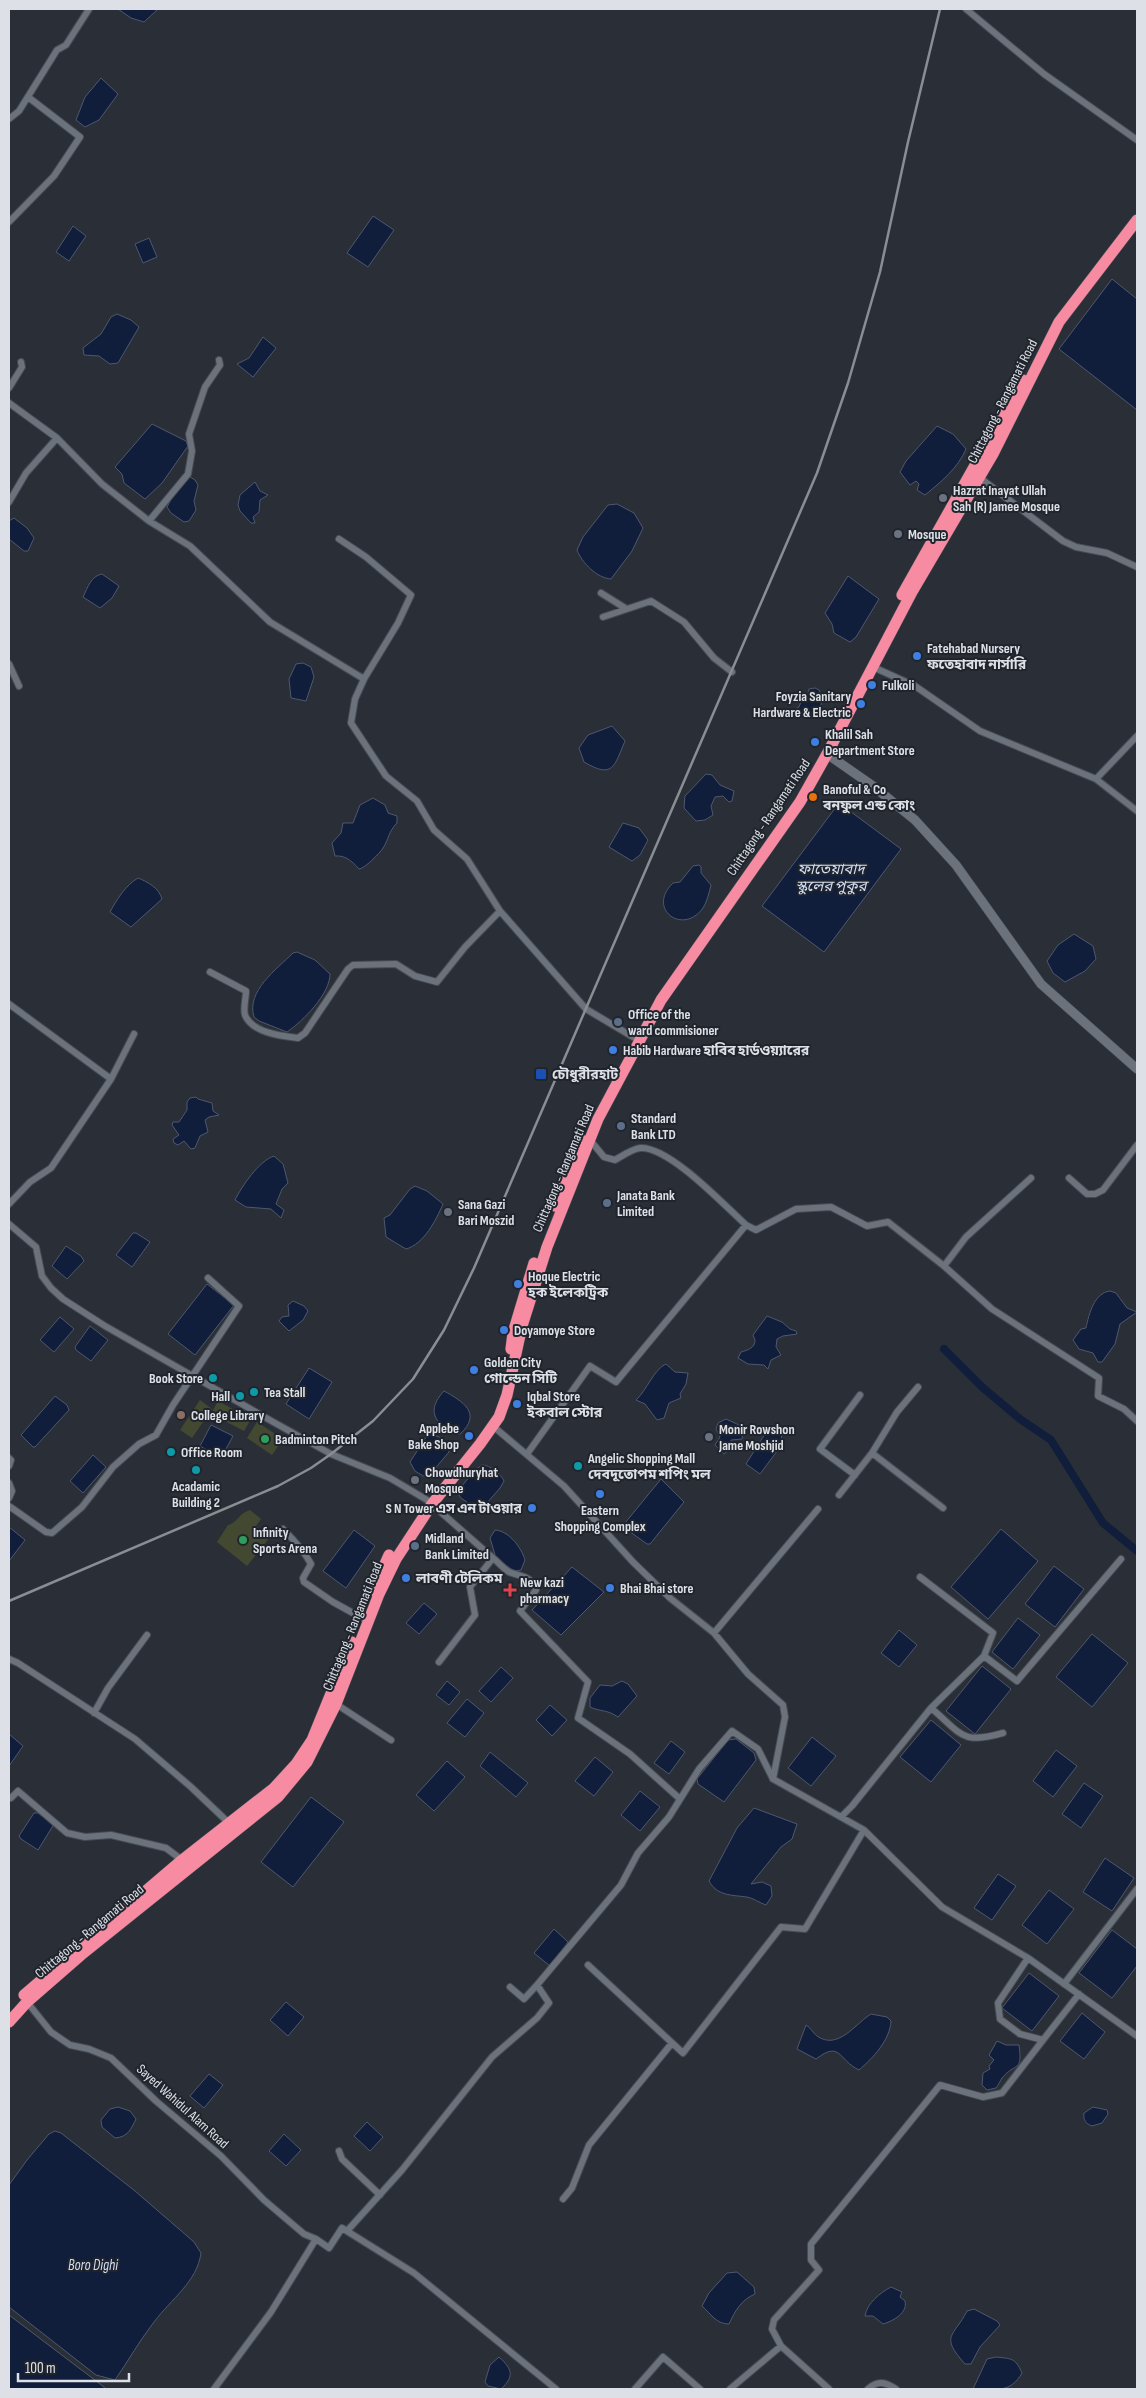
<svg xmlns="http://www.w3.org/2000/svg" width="1146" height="2398" font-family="'Sofia Sans Condensed','Noto Sans Bengali',sans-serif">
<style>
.green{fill:#434931}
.water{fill:#101d3b;stroke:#4e586e}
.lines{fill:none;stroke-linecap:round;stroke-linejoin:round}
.canal{stroke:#101d3b;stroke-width:8}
.street-casing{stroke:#474b52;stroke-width:8}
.secondary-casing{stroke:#474b52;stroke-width:10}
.highway-casing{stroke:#474b52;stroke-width:12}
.street{stroke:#6c727c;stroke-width:6}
.secondary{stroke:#6c727c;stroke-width:9}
.highway{stroke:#f68ba1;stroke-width:11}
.rail{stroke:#898d94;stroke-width:2.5}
.worship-dot{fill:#6b7280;stroke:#20252d;stroke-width:2}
.shop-dot{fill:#3f7fe0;stroke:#20252d;stroke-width:2}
.food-dot{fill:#e8710a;stroke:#20252d;stroke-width:2}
.service-dot{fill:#5c6f8a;stroke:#20252d;stroke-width:2}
.transit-dot{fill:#1a4fb4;stroke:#20252d;stroke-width:2}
.culture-dot{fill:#0f9aa8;stroke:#20252d;stroke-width:2}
.education-dot{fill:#8d6e63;stroke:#20252d;stroke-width:2}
.leisure-dot{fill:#2e9e5b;stroke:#20252d;stroke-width:2}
.health-dot{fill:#e0444e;stroke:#20252d;stroke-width:2}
.labels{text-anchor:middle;stroke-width:4;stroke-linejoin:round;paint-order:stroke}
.street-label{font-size:14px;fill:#dde0e6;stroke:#20252d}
.poi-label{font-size:14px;font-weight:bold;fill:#dde0e6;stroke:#20252d;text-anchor:start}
.water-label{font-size:15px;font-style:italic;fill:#d1def6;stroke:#20252d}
</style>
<rect width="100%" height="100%" fill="#2a2f37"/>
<!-- green -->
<path class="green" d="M200 1400 212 1409 192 1438 180 1430Z
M218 1401 251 1419 244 1431 211 1414Z
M257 1422 283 1439 272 1455 247 1438Z
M250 1510 261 1519 256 1526 270 1537 247 1566 217 1542 228 1525C237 1523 239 1513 250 1510Z"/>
<!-- water -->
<path class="water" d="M118 9H158L144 22 131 18Z
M101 78 118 94 99 120 85 127 76 120 85 97Z
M373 216 394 230 368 267 347 253Z
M73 226 86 236 69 261 56 252Z
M149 238 157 257 143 263 135 244Z
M1112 279 1137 299V410L1059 349Z
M117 314 131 320 139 327 118 363 110 364 99 356 84 355 83 348 101 334 111 317Z
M263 337 276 348 253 377 237 364 249 358Z
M152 424 186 441 188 446 162 483 145 499 124 483 122 474 115 467Z
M937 426 953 434 966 449C958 468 941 482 925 495L917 490 919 484 916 481 910 485 900 472 906 461Z
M190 477 195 480 198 485 194 501 196 510 189 521 184 522 171 513 167 507 174 494Z
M255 482 260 491 268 495 260 500 259 512 253 517 255 523H251L240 511 238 505 240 495Z
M617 504 634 513 643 528 632 551 611 579C597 578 582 563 577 550L583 537 608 505Z
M14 518 27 528 34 538 28 551H24L9 539V521Z
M102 574 119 586 112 598 100 608 83 597C88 587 91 576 102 574Z
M848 576 879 599 856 637 850 642 834 633 832 624 825 613Z
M303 663 311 667 314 677 306 701 291 698 289 679 296 664Z
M815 688 819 690 823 698 820 708C812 714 800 716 794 710L799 707 802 699 808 695 809 689Z
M612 726 625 741C614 767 613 779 584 762L579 748 588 735Z
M706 774 712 775 720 785 734 791 732 801 729 802 723 796 715 797 711 806 713 815 705 820 696 821 684 808 685 796Z
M373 798 385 805 388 813 397 816V823C388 832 389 839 383 848 380 853 364 869 359 869 352 861 345 855 335 856L332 843 341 833 343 823H353L360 805Z
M839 803 901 849 824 952 762 906Z
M623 823 639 828 648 840 640 855 632 861 609 847Z
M699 865 701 867V873L711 885C709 893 707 902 703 908 683 936 646 909 673 883L680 882 693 866Z
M138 878C148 882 159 888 162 899L131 927 110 912C117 899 126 885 138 878Z
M1074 934 1093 946 1096 959 1085 971 1065 982 1053 973 1047 961 1058 945Z
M297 952 315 960 330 974C330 994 303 1021 287 1032L259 1021 254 1017C246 991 277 969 293 953Z
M196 1097 198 1099 212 1103 213 1111 219 1115 209 1117 205 1120 208 1132 200 1136 195 1148 191 1149 184 1141 178 1145 174 1143 173 1139 179 1135 172 1125 173 1122H179L187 1110V1102L190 1098Z
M274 1156 283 1164 288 1183 282 1189 276 1204 284 1210 281 1218 271 1209 246 1207 235 1200C242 1186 259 1161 274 1156Z
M415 1186 427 1191 443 1204C436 1220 424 1244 406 1249L386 1237 384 1218 390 1215 410 1189Z
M133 1233H136L150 1242 132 1267 116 1255Z
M66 1246 81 1256 84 1261 67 1279 52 1266Z
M207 1284 234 1305 195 1355 168 1334Z
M1110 1291 1116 1293 1127 1308 1137 1312 1120 1324 1115 1344 1102 1362H1098L1093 1353 1079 1349 1073 1340 1081 1329 1086 1328C1089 1314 1094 1293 1110 1291Z
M293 1301 304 1306 308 1311 303 1320 289 1331 279 1321 282 1317 289 1316 288 1305Z
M767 1316 782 1322 790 1329 796 1331 797 1334 783 1336 777 1339 776 1347 781 1355 771 1360 768 1369 764 1365 748 1364 738 1358 741 1352C748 1350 755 1348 755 1340L753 1335Z
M60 1317 74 1329 54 1352 40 1340Z
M90 1326 108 1340 91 1361 76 1350 75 1347Z
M666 1364 675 1372 688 1373 686 1384 680 1394 681 1398 669 1403 664 1418 657 1420 645 1404 636 1400C647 1390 654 1369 666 1364Z
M309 1368 332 1382 309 1419 286 1404Z
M444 1391C462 1401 483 1413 460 1434 454 1434 451 1431 446 1428 429 1417 432 1404 444 1391Z
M55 1396 67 1405 69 1410 35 1447H33L21 1435Z
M726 1419 739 1425 743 1433 742 1439 731 1440 730 1449 724 1454 715 1445 720 1437 716 1429 718 1423Z
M211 1425 233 1436 221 1458 200 1446Z
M773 1429 782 1434 780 1447 760 1474 746 1464 765 1434Z
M428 1434 439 1437 448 1444 449 1452 427 1478 415 1471 410 1462Z
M93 1455 106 1467 83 1493 70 1481Z
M482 1465C490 1465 501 1474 504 1481L500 1488 480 1511 461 1498 457 1492 475 1470Z
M661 1479 684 1502 650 1544H647L629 1531 625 1523Z
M9 1527 25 1540 9 1561Z
M1001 1529 1038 1561 988 1619 951 1587Z
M354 1530 375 1546 346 1588 323 1571Z
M495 1530C509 1531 521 1547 525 1560L521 1570 514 1571 496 1558 490 1538Z
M1054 1566 1084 1589 1055 1627 1025 1604Z
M572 1567 604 1592 561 1635 532 1610Z
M424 1603 437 1614 419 1634 406 1623Z
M1018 1618 1040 1635 1013 1669 992 1652Z
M899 1630 917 1645 899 1667 881 1653Z
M1092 1634 1128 1663 1092 1707 1056 1677Z
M982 1666 1011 1689 975 1734 946 1711Z
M501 1667 513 1678 491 1702 479 1691Z
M447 1681 460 1692 449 1705 436 1695Z
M622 1681 628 1684 637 1696 618 1717C606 1709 601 1712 590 1707V1698L600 1685 612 1686Z
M467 1699 484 1713 465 1737 447 1723Z
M550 1705 567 1720 552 1736 536 1720Z
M931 1720 961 1745 931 1782 900 1757Z
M9 1734 23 1746 9 1766Z
M812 1737 836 1756 811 1786 788 1768Z
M736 1739 754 1753 756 1760 724 1802 698 1784 697 1779 728 1740Z
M671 1741 685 1752 669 1774 654 1763Z
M1056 1750 1077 1766 1053 1797 1033 1781Z
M490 1752 528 1783 516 1797 480 1766Z
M595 1757 613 1772 594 1796 575 1781Z
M447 1761 465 1777 434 1811 416 1795Z
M1084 1783 1103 1796 1081 1828 1062 1814Z
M640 1791 660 1807 640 1831 621 1815Z
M311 1797 344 1822 293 1887 261 1862Z
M754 1808 797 1824 792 1839 781 1847 751 1884 762 1882 771 1886 772 1896 766 1905C760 1903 753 1898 747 1897 732 1895 717 1896 709 1881L737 1828Z
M34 1813H38L54 1824 38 1850 21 1839 19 1836Z
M1105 1858 1134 1878 1112 1911 1083 1892Z
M998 1874 1016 1886 992 1920 974 1908Z
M1049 1890 1074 1909 1047 1944 1022 1925Z
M554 1929 568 1942 550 1966 534 1953Z
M1112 1930 1137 1949V1966L1112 1998 1079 1973Z
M1029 1973 1059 1996 1032 2031 1002 2008Z
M286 2002 304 2017 288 2036 270 2020Z
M1082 2013 1105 2032 1084 2059 1060 2041Z
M871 2014 887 2017 891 2021C890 2040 873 2058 859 2070 838 2060 841 2040 816 2059L797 2049 806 2025C811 2028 813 2033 817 2036 838 2051 856 2023 871 2014Z
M997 2041 1006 2045H1019C1023 2073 1015 2062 1002 2078 1000 2081 999 2084 996 2088L987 2090 982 2085 983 2073 990 2069 989 2066 994 2060 989 2055Z
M209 2074 223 2085 204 2108 190 2096Z
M118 2107 130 2111 136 2119C131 2129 128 2137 115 2138L102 2127 101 2120 110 2109Z
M1093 2107 1107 2110 1108 2114 1102 2123 1092 2126C1086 2124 1083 2120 1084 2113Z
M367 2122 383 2137 370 2151 354 2136Z
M55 2131 61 2133 135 2191 194 2242 201 2253C197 2282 171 2299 154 2322 140 2340 128 2361 115 2380L96 2375 9 2307V2185L27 2160 49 2134Z
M284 2134 301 2150 286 2166 269 2151Z
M737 2272 754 2287 755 2294C741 2300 735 2311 729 2324 716 2324 711 2314 702 2306L709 2293 727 2273Z
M891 2287 902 2292 900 2297 905 2301C908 2313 893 2321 883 2324L873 2316H865C867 2303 880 2293 891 2287Z
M974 2309 997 2321 1000 2325 980 2347 971 2364H965C939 2335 954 2337 967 2311Z
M9 2315 104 2387 105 2389H9Z
M499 2357C512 2369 515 2376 501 2389L488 2386 485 2382 490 2365Z
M996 2357C1011 2359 1015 2357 1022 2373 1010 2394 995 2389 973 2389L987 2359Z"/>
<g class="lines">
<!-- canal -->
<path class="canal" d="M944 1349 982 1387 1020 1419 1051 1440 1103 1523 1137 1551"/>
<!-- street casing -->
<g class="street-casing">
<path id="street" d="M966 9 1044 74 1137 140
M9 119 19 111 57 50 66 45 89 9
M9 222 54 176 80 137 28 97
M9 388 22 367 21 362
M9 403 57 438 102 484 149 521 190 546 270 622 364 679
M980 478 1063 541 1076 547 1107 553 1137 567
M9 502 26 473 57 438
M149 521 188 474 192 451 189 434 205 387 220 365 219 360
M339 539 366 557 411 595 398 623 364 679 355 699 351 723 386 776 417 801 434 830 467 859 500 911 586 1009 633 1037
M601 593 625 608
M603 617 651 601 684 622 714 658 732 672
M9 664 19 686
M873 667 915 686 980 731 1096 779 1137 736
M1096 779 1137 811
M210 972 246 991C246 998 243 1008 245 1015 252 1033 282 1036 298 1038L305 1033 348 969 353 965 396 964 415 976 437 982 465 947 500 911
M9 1004 111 1079 51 1168 30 1182 9 1204
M111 1079 134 1034
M590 1140 604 1157 615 1160C622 1156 632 1149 640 1148 669 1146 724 1205 746 1225
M1069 1178 1087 1194H1095L1103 1190 1137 1145
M9 1224 36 1247 42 1276 51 1288 63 1299 105 1326 275 1423 331 1454 390 1478 427 1500 493 1558 470 1587 475 1615 439 1662
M944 1266 992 1309 1099 1378 1098 1396 1124 1409 1137 1421
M494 1427 564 1486 633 1562 670 1598 714 1633 748 1674 783 1705 785 1717 773 1779
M872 1453 943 1508
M527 1454 590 1366 616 1382 746 1225 756 1230 796 1209 831 1207 867 1226 888 1222 944 1266 966 1237 1031 1178
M9 1458 11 1460 9 1466
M855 1475 820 1449 860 1395
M9 1483 12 1491 9 1498
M839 1495 872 1453 897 1412 918 1387
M9 1506 46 1532 52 1533 82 1507 113 1467 139 1444 156 1435 173 1405 239 1306 208 1278
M283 1529C293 1539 304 1551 311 1564L303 1578 304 1582 333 1602 362 1618
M493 1558C498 1562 504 1569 509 1572 521 1577 531 1575 536 1590L520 1611 588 1682 578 1718 630 1754 680 1799
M920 1577 993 1633 984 1656 931 1708
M714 1633 818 1509
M984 1656 1017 1681 1121 1559
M9 1659 18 1663 135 1739 191 1787 231 1825
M336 1704 391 1740
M94 1713 108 1688 147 1635
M9 1797 11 1798 18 1791 67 1833 85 1837 111 1835 166 1848 182 1860
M841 1817 852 1806 931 1708C962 1734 961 1745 1003 1733
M1028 1958 998 2003 1000 2019 1020 2034 1043 2040 1079 1994
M588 1965 683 2053 781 1927 805 1929 864 1830
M1064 1984 1137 1889
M537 1985 621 1885 638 1853 669 1817 699 1769 732 1731 758 1749 773 1779 864 1830 942 1907 1028 1958 1137 2036
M27 2002 51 2032 70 2045 89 2049 111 2058 156 2101 221 2156 264 2200 304 2234 316 2239
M339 2151 342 2159 380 2195
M563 2199 572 2188 589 2145 672 2043
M347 2231 402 2170 492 2057 537 2018 549 2003 537 1985 524 1999 510 1987
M214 2389 271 2312 316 2239 329 2248 342 2228 414 2273 556 2389
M635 2389 663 2357 700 2389
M730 2389 781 2346
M829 2389 781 2346 772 2329 774 2320 819 2270 811 2260V2244L940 2085 983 2097 1002 2093 1043 2040
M868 2389C878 2380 885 2382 896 2389"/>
</g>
<!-- secondary casing -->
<g class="secondary-casing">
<path id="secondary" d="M827 754 873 786 915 820 956 865 1041 984 1137 1069"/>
</g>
<!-- highway casing -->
<g class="highway-casing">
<path id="highway" d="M902 595 1023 380
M555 1206 569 1167 582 1140
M511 1349 513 1333 534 1263
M373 1591 389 1555
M24 1995 182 1860 274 1788 296 1764 312 1740 352 1642
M9 2022 27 2002 81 1955 278 1797 307 1762 336 1704 379 1594 396 1559 432 1504 480 1444 499 1417 507 1395 522 1326 547 1247 598 1119 630 1059 661 1000 767 849 800 802 827 754 912 592 993 454 1059 322 1137 220"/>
</g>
<!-- street -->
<use href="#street" class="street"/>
<!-- secondary -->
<use href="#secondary" class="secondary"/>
<!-- highway -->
<use href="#highway" class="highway"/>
<!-- rail -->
<path class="rail" d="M9 1601 278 1486 311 1468 331 1454 373 1421 413 1379 444 1330 474 1268 817 473 848 383 880 272 908 142 940 9"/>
</g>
<!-- markers -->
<g class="worship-dot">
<circle cx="943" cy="498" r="5"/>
<circle cx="898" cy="534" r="5"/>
<circle cx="448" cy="1212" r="5"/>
<circle cx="709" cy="1437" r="5"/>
<circle cx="415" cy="1480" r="5"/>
</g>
<g class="shop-dot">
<circle cx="917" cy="656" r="5"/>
<circle cx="872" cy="685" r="5"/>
<circle cx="861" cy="704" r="5"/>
<circle cx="815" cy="742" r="5"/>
<circle cx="613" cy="1050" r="5"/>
<circle cx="518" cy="1284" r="5"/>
<circle cx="504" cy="1330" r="5"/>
<circle cx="474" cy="1370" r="5"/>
<circle cx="517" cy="1404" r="5"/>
<circle cx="469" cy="1436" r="5"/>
<circle cx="600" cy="1494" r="5"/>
<circle cx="532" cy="1508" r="5"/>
<circle cx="406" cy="1578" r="5"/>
<circle cx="610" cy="1588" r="5"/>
</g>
<circle class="food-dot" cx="813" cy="797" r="5"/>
<g class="service-dot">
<circle cx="618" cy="1022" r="5"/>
<circle cx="621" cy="1126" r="5"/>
<circle cx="607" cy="1203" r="5"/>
<circle cx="415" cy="1546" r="5"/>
</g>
<rect class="transit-dot" x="535" y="1068" width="12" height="12" rx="2.5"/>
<g class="culture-dot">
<circle cx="213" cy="1378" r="5"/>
<circle cx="254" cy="1392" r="5"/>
<circle cx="240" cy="1396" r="5"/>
<circle cx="171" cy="1452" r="5"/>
<circle cx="578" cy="1466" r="5"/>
<circle cx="196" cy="1470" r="5"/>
</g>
<circle class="education-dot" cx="181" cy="1415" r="5"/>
<g class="leisure-dot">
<circle cx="265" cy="1439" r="5"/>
<circle cx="243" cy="1540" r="5"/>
</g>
<path class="health-dot" d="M507.5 1582.5h5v5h5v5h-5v5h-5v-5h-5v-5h5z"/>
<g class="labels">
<!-- street labels -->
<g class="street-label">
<text transform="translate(1002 401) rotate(-63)" y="5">Chittagong - Rangamati Road</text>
<text transform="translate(768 817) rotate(-56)" y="5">Chittagong - Rangamati Road</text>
<text transform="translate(563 1168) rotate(-67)" y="5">Chittagong - Rangamati Road</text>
<text transform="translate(352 1626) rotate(-68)" y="5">Chittagong - Rangamati Road</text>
<text transform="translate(89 1931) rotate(-40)" y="5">Chittagong - Rangamati Road</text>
<text transform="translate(183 2106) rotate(42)" y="5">Sayed Wahidul Alam Road</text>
</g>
<!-- poi labels -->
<g class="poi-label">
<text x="953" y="495">Hazrat Inayat Ullah<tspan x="953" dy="16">Sah (R) Jamee Mosque</tspan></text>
<text x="908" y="539">Mosque</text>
<text x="927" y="653">Fatehabad Nursery<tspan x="927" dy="16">ফতেহাবাদ নার্সারি</tspan></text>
<text x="882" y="690">Fulkoli</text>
<text x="851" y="701" text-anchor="end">Foyzia Sanitary<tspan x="851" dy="16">Hardware &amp; Electric</tspan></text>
<text x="825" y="739">Khalil Sah<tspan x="825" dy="16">Department Store</tspan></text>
<text x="823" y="794">Banoful &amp; Co<tspan x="823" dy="16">বনফুল এন্ড কোং</tspan></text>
<text x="628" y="1019">Office of the<tspan x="628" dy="16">ward commisioner</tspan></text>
<text x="623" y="1055">Habib Hardware হাবিব হার্ডওয়্যারের</text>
<text x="552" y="1079">চৌধুরীরহাট</text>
<text x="631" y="1123">Standard<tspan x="631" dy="16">Bank LTD</tspan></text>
<text x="617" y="1200">Janata Bank<tspan x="617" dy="16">Limited</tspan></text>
<text x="458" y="1209">Sana Gazi<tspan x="458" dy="16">Bari Moszid</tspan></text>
<text x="528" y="1281">Hoque Electric<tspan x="528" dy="16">হক ইলেকট্রিক</tspan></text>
<text x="514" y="1335">Doyamoye Store</text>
<text x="484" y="1367">Golden City<tspan x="484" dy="16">গোল্ডেন সিটি</tspan></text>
<text x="203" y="1383" text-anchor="end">Book Store</text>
<text x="264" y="1397">Tea Stall</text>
<text x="230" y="1401" text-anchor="end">Hall</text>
<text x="527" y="1401">Iqbal Store<tspan x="527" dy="16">ইকবাল স্টোর</tspan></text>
<text x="191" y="1420">College Library</text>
<text x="459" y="1433" text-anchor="end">Applebe<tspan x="459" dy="16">Bake Shop</tspan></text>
<text x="719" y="1434">Monir Rowshon<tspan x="719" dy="16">Jame Moshjid</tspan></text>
<text x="275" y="1444">Badminton Pitch</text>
<text x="181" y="1457">Office Room</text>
<text x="588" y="1463">Angelic Shopping Mall<tspan x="588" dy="16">দেবদূতোপম শপিং মল</tspan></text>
<text x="425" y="1477">Chowdhuryhat<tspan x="425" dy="16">Mosque</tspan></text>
<text x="196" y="1491" text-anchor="middle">Acadamic<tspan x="196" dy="16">Building 2</tspan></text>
<text x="522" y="1513" text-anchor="end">S N Tower এস এন টাওয়ার</text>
<text x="600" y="1515" text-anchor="middle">Eastern<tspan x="600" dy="16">Shopping Complex</tspan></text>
<text x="253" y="1537">Infinity<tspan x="253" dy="16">Sports Arena</tspan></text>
<text x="425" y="1543">Midland<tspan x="425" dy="16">Bank Limited</tspan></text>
<text x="416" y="1583">লাবণী টেলিকম</text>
<text x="520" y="1587">New kazi<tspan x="520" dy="16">pharmacy</tspan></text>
<text x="620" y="1593">Bhai Bhai store</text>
</g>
<!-- water labels -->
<g class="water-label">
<text x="831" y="874">ফাতেয়াবাদ<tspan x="831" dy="17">স্কুলের পুকুর</tspan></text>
<text x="93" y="2270">Boro Dighi</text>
</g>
</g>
<!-- border -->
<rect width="1146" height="2398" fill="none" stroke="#dde0e6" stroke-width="20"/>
<!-- scale -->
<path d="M18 2373v8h111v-8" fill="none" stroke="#dde0e6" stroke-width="2.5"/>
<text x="25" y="2373" font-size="15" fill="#dde0e6" stroke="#20252d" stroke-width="4" paint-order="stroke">100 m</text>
</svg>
